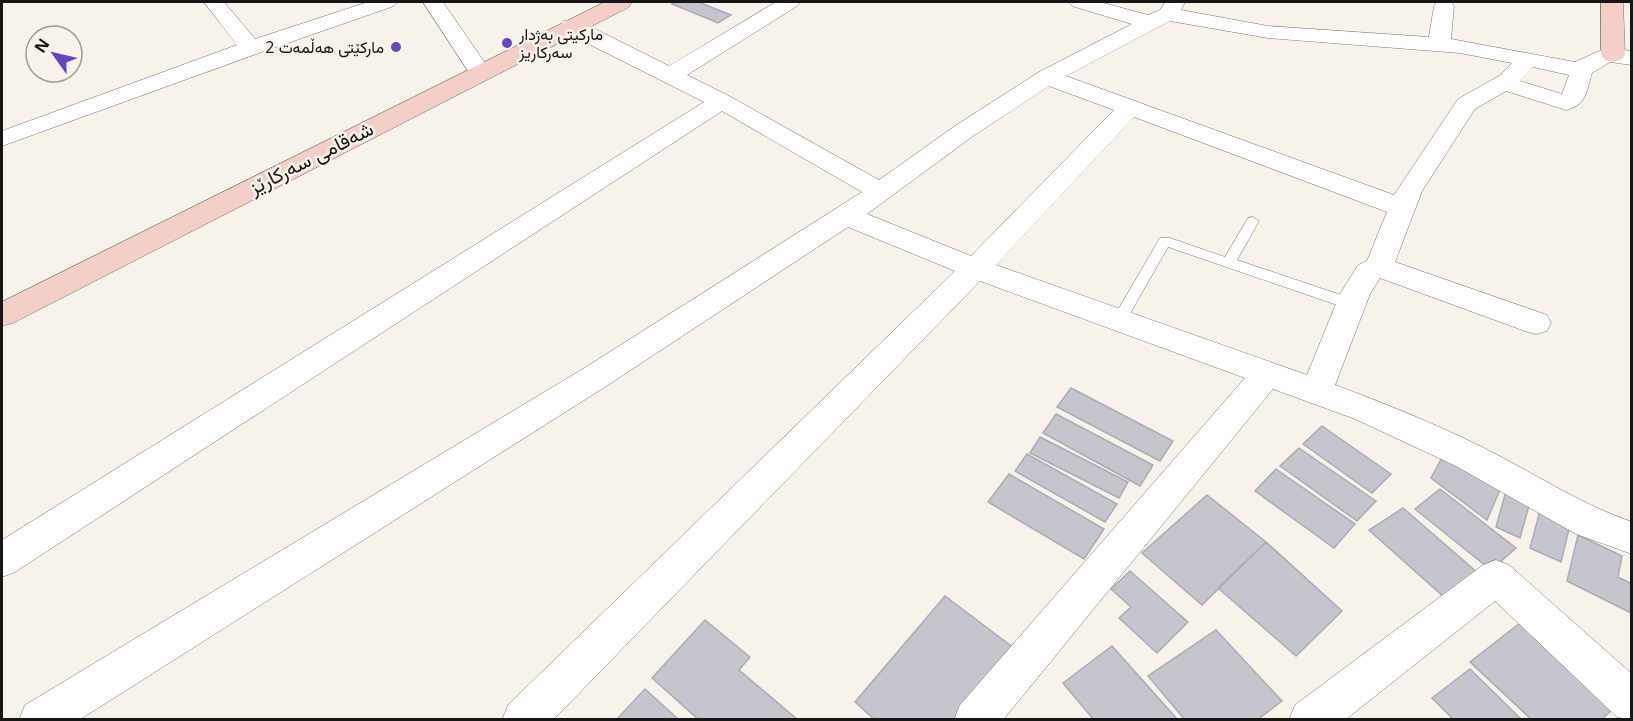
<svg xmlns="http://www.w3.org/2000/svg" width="1633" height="721" font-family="'Open Sans',Vazirmatn,sans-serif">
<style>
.building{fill:#c4c5cd;stroke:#ababb3;stroke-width:1.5}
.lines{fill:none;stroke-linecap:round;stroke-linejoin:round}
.lane-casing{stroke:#78746d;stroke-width:1}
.street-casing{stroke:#78746d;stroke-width:1}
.secondary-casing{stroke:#78746d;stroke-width:1}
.lane{fill:#fff;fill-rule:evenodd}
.street{fill:#fff;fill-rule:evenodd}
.secondary{fill:#f4cfc7;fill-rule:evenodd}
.poi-dot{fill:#6845be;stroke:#f7f2ea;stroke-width:2}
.labels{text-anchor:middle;stroke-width:5;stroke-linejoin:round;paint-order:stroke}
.far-poi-label{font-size:16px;fill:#181614;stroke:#f7f2ea;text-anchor:start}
.street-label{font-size:20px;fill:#181614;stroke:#f7f2ea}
</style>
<rect width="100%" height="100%" fill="#f7f2ea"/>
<!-- building -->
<path class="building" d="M676 2H698L731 15 718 23 672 4Z
M1071 388 1173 441 1160 461 1057 407Z
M1056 414 1153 465 1140 486 1043 433Z
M1322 426 1391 474 1372 493 1303 444Z
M1040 437 1128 482 1119 498 1030 453Z
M1299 448 1376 501 1357 521 1280 466Z
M1446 450 1502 485 1487 520 1431 478Z
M1027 454 1117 504 1105 522 1015 471Z
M1276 469 1355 524 1334 548 1255 491Z
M1009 474 1104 529 1084 559 988 502Z
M1440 489 1516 548 1491 570 1415 509Z
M1506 491 1530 502 1520 538 1496 527Z
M1207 495 1266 542 1202 605 1142 553Z
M1541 507 1571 521 1561 562 1530 548Z
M1403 508 1479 574 1445 598 1369 530Z
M1578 535 1622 556 1618 577 1632 584 1631 613 1567 581Z
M1266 542 1342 611 1296 656 1218 588Z
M1130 571 1188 622 1157 653 1119 618 1131 607 1111 589Z
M945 596 1011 646 954 720H875L855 702Z
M705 620 750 657 739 670 798 720H699L652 678Z
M1524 620 1619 703 1601 720H1532L1470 662Z
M1216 630 1282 701 1257 720H1185L1148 676Z
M1112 646 1178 720H1094L1063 683Z
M1470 669 1522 720H1454L1432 698Z
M645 689 679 720H616Z"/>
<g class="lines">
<!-- lane casing -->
<g class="lane-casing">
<path id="lane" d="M1253 217 1259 221 1237 260 1356 300 1358 304 1356 308H1346L1168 247 1124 324H1114L1112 320 1160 238H1170L1225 257 1248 218Z"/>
</g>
<!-- street casing -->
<g class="street-casing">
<path id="street" d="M204 2H224L255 39 368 2H397L394 6 259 53 2 146V131L237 45Z
M423 2H443L491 72 488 77 480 79 472 77Z
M776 2H800L797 6 687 75 729 96 879 180 955 126 1039 72 1132 24 1072 6 1069 2H1100L1148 15 1160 10 1165 2H1185L1181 10 1268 26 1429 37 1434 6 1437 2H1451L1454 6 1451 39 1575 62 1606 48 1632 51V65L1610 62 1592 73C1586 92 1587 105 1566 110L1506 91 1475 109 1422 191 1395 262 1547 315 1551 323 1547 331 1536 334 1525 331 1380 278 1370 294 1335 385C1384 403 1433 423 1480 446 1531 471 1577 503 1632 522V554L1576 534 1456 466 1355 419 1273 389 1003 720H954L960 705 1245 378 980 281 553 720H502L508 705 955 271 848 227 608 385 79 720H19L25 705 586 367 862 192 722 111 15 572 2 577V540L704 102 563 31 560 26 563 21 571 20 579 21 669 66ZM1170 21 1268 38 1460 53 1512 63 1499 76 1458 99 1394 195 1066 76ZM1533 67 1569 75 1562 94 1520 81ZM1049 86 1114 110 971 256 867 214 973 136ZM1134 117 1387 212 1367 261 1358 265 1340 294 1307 375 996 265Z
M1496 560 1509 565 1632 674V720L1617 717 1495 601 1345 720H1289L1295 705 1483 565Z"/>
</g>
<!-- secondary casing -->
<g class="secondary-casing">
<path id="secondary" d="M605 2H632L629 7 13 323 2 326V302Z
M1601 2H1623L1625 55 1621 60 1613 62 1605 60 1601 55Z"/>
</g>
<!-- lane -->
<use href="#lane" class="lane"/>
<!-- street -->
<use href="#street" class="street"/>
<!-- secondary -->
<use href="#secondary" class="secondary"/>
</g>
<!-- markers -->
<g class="poi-dot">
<circle cx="507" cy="43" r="6"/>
<circle cx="396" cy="47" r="6"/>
</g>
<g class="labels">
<!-- far-poi labels -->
<g class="far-poi-label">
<text x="519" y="40">مارکیتی بەژدار<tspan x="519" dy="18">سەرکاریز</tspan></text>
<text x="384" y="53" text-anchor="end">مارکێتی هەڵمەت 2</text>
</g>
<!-- street labels -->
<g class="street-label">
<text transform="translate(311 158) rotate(-27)" y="7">شەقامی سەرکارێز</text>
</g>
</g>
<!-- border -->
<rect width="1633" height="721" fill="none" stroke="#181614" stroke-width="6"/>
<!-- north arrow -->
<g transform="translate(54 54) rotate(304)"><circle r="28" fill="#f7f2ea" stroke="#9e9a94" stroke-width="1.5"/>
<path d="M0-4.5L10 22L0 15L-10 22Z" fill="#6845be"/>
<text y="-9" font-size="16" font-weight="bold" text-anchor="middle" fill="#181614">N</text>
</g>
</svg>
